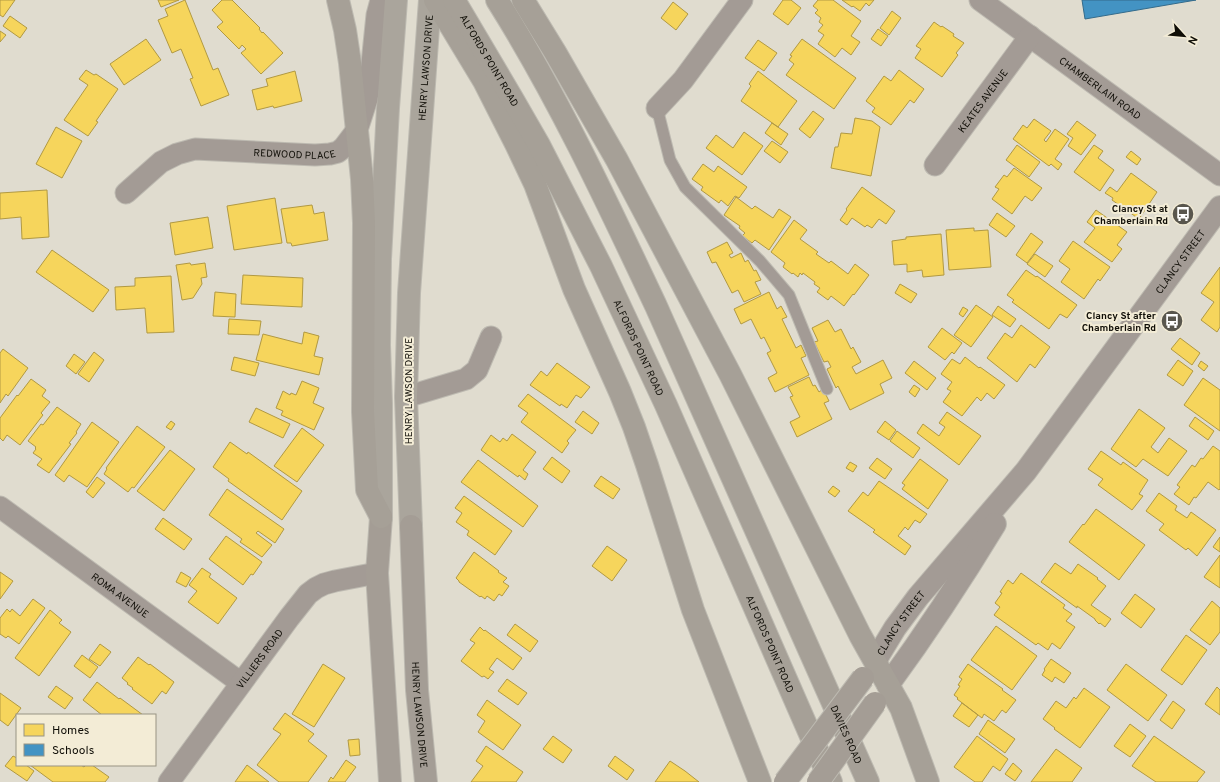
<svg xmlns="http://www.w3.org/2000/svg" width="1220" height="782" font-family="Overpass,sans-serif">
<style>
.homes{fill:#f6d55c;stroke:#b19942}
.schools{fill:#4393c3;stroke:#346b8b}
.lines{fill:none;stroke-linecap:round;stroke-linejoin:round}
.service-casing{stroke:#bdbab1;stroke-width:13}
.minor-casing{stroke:#bdbab1;stroke-width:23}
.tertiary-casing{stroke:#bdbab1;stroke-width:24}
.secondary-casing{stroke:#bdbab1;stroke-width:24}
.primary-casing{stroke:#bdbab1;stroke-width:24}
.trunk-casing{stroke:#bdbab1;stroke-width:24}
.service{stroke:#a39b95;stroke-width:11}
.minor{stroke:#a39b95;stroke-width:21}
.tertiary{stroke:#a39b95;stroke-width:22}
.secondary{stroke:#aaa59c;stroke-width:22}
.primary{stroke:#a49d95;stroke-width:22}
.trunk{stroke:#a6a097;stroke-width:22}
.primary-bridge-casing{stroke:#bdbab1;stroke-width:24;stroke-linecap:butt}
.primary-bridge{stroke:#a49d95;stroke-width:22}
.labels{text-anchor:middle;stroke-width:4;stroke-linejoin:round;paint-order:stroke}
.street-label{font-size:10px;fill:#100e07;stroke:#f3ecd6}
.poi-label{font-size:10px;font-weight:bold;fill:#100e07;stroke:#f3ecd6;text-anchor:end}
</style>
<rect width="100%" height="100%" fill="#e0dccf"/>
<!-- homes -->
<path class="homes" d="M0 0H15L3 17 0 15Z
M158 0H179L161 7Z
M185 0 213 70 218 68 229 95 201 106 190 79 193 78 181 49 172 53 158 20 168 16 165 9Z
M222 0H232L260 28 259 29 262 33 263 32 283 53 261 74 241 53 246 49 242 45 239 49 217 27 223 22 212 10Z
M783 0H791L801 8 788 25 773 14Z
M818 0H833L861 21 851 36 860 42 851 55 842 48 835 57 818 44 824 35 818 31 823 25 819 22 821 18 815 13 818 10 813 6Z
M842 0H874L869 6 866 3 860 11 853 6 852 7Z
M673 2 688 14 676 30 661 18Z
M892 11 901 18 889 35 880 28Z
M10 16 27 28 20 38 3 26Z
M934 22 941 27 942 26 954 34 953 36 964 43 956 53 958 55 942 77 915 58 921 49 916 46Z
M878 29 888 36 881 46 871 39Z
M0 31 6 35 0 42Z
M146 39 161 60 124 85 110 64Z
M802 39 856 78 834 109 786 75 794 64 789 60 792 56 790 55Z
M758 40 777 53 764 71 745 58Z
M86 70 94 75 96 74 118 89 96 121 98 122 88 136 64 120 88 85 79 79Z
M899 70 924 89 914 103 910 100 891 125 872 112 875 108 866 101 884 76 891 81Z
M295 71 302 101 274 108 273 106 257 110 252 90 268 86 266 79Z
M758 71 797 101 778 127 741 101 751 86 749 84Z
M813 111 824 119 810 138 799 129Z
M855 118 872 121 880 127 871 176 831 168 835 147H838L841 133 852 134Z
M1034 119 1051 131 1044 140 1046 142 1055 129 1069 139 1055 159 1062 164 1058 170 1051 164 1049 166 1013 139 1023 125 1027 128Z
M1077 121 1096 135 1081 155 1068 146 1073 138 1067 134Z
M772 123 788 134 781 145 765 133Z
M56 127 82 141 62 178 36 164Z
M744 132 763 146 742 175 706 148 716 135 733 148Z
M772 141 788 152 780 163 764 151Z
M1017 145 1040 162 1029 177 1006 160Z
M1094 145 1103 151 1098 158 1114 170 1100 191 1074 172Z
M1131 151 1141 159 1137 165 1126 157Z
M703 164 714 172 718 166 747 187 739 198 735 196 728 206 721 200 719 203 701 190 703 187 692 179Z
M1014 168 1042 188 1032 201 1025 196 1012 214 992 199 999 189 995 187 1004 175 1007 177Z
M1131 173 1157 192 1139 219 1112 200 1113 198 1105 193 1110 187 1117 192Z
M862 187 895 211 886 224 879 219 872 228 867 225 865 227 852 218 847 225 840 220 847 210 846 209Z
M47 190 49 237 22 239 21 217 0 219V193Z
M736 197 752 209 755 206 773 218 779 209 791 217 769 250 755 240 752 243 742 236 745 233 739 228 740 226 724 215Z
M275 198 282 243 234 250 227 206Z
M312 205 314 214 324 212 328 240 292 246 291 243H287L281 209Z
M1096 210 1127 232 1117 245 1122 249 1112 262 1084 242 1095 228 1087 222Z
M997 213 1015 226 1006 237 989 225Z
M208 217 213 248 175 255 170 223Z
M794 220 807 230 800 239 818 252 816 254 829 263 831 261 848 274 855 264 869 275 854 295 853 294 844 306 831 296 828 300 817 292 820 288 814 284 815 282 803 273 802 275 800 273 798 277 793 273 792 274 783 267 785 263 771 252Z
M974 228V231L988 230 991 267 949 270 946 230Z
M1031 233 1043 242 1027 263 1016 255Z
M941 234 944 275 923 277 922 270 907 272V264L894 265 892 241 906 239V237Z
M1073 241 1110 267 1100 281 1098 279 1084 299 1061 282 1070 269 1059 261Z
M727 242 733 253 729 255 731 258 741 253 745 262 748 260 754 271 756 270 761 280 755 282 761 294 744 302 738 290 732 293 716 262 712 263 707 252Z
M52 250 109 290 93 312 36 272Z
M1035 254 1053 266 1045 277 1027 264Z
M190 263 191 265 205 263 207 277 201 278 202 284 193 298 182 300 176 265Z
M1220 267V327L1217 332 1201 320 1214 302 1201 293Z
M1026 270 1036 277 1037 276 1077 305 1067 318 1060 314 1049 329 1012 302 1014 300 1007 295Z
M243 275 303 278 302 307 241 304Z
M171 276 174 332 147 333 145 308 116 310 115 287 135 286V278Z
M900 284 917 294 911 303 895 293Z
M215 292 236 294 235 317 213 316Z
M769 292 777 309 781 306 787 317 782 319 796 348 801 345 806 356 801 358 809 375 775 392 768 378 777 373 767 353 771 351 764 337 761 339 751 319 741 324 734 309Z
M976 305 993 317 971 347 954 335Z
M998 306 1016 319 1010 327 992 315Z
M963 307 968 310 963 317 959 314Z
M229 319 261 321 259 335 228 334Z
M828 320 835 332 841 329 851 349 853 347 861 362 852 367 856 374 883 360 892 378 880 384 884 393 850 410 838 386 836 388 827 369 831 367 828 361 824 362 814 342 818 341 812 328Z
M1021 325 1050 347 1035 368 1030 364 1017 382 987 358 1005 333 1012 338Z
M942 328 962 343 954 354 952 352 945 360 928 347Z
M304 332 319 336 314 356 323 358 319 375 256 360 263 334 302 344Z
M1180 338 1200 353 1192 365 1171 349Z
M3 349 28 368 8 396 6 394 0 403V353Z
M94 352 104 360 89 382 78 374Z
M74 354 85 362 76 374 66 366Z
M234 357 259 363 255 376 231 370Z
M965 357 979 368 980 367 1005 385 994 399 987 393 981 401 977 397 962 416 943 402 951 391 947 389 952 382 941 374 952 359 960 364Z
M1178 360 1193 371 1183 386 1167 375Z
M914 361 936 378 927 390 905 373Z
M1201 361 1208 366 1204 371 1198 366Z
M557 363 590 387 581 398 576 395 567 408 561 404 560 406 530 385 541 371 547 376Z
M809 377 813 386 815 385 819 392 823 389 829 401 824 403 832 419 797 437 790 422 800 417 790 397 793 396 788 387Z
M1203 378 1220 390V431L1184 405Z
M31 379 46 390 42 396 50 402 41 413 43 415 20 445 7 435 3 441 0 438V418L17 395 18 396Z
M302 381 319 388 313 403 324 408 314 430 281 415 283 411 276 408 283 391 290 395 291 393 296 395Z
M914 385 920 389 915 397 909 392Z
M528 394 576 430 567 441 569 443 562 453 521 422 528 413 518 406Z
M57 407 81 424 76 432 77 433 69 443 71 444 49 473 37 465 42 459 33 453 36 449 35 448 36 447 28 441 41 424 43 425Z
M256 408 290 424 283 438 249 422Z
M1139 409 1165 428 1151 447 1158 453 1169 438 1187 451 1168 476 1143 459 1136 467 1111 449Z
M583 411 599 423 592 434 575 422Z
M947 412 981 436 959 465 917 433 923 424 939 436 945 427 939 423Z
M1195 417 1214 431 1208 440 1189 426Z
M171 421 175 424 171 430 166 427Z
M885 421 896 430 889 440 877 432Z
M92 422 119 442 87 487 69 475 64 482 55 475Z
M137 426 165 447 134 488 132 487 128 492 104 474 107 469 106 468Z
M302 428 324 445 297 482 274 466Z
M897 431 920 448 913 458 890 441Z
M512 434 536 452 523 470 528 474 525 480 519 475 518 477 481 450 491 435 500 442 503 438 507 441Z
M230 442 247 454 248 452 302 491 282 520 228 481 229 479 213 467Z
M1213 446 1220 451V489L1219 490 1208 482 1196 498 1194 497 1189 505 1174 494 1180 487 1177 485 1192 465 1195 467 1201 458 1203 459Z
M170 450 195 469 164 511 137 491Z
M1101 451 1121 465 1123 462 1148 480 1139 494 1143 496 1132 510 1098 485 1103 479 1088 469Z
M552 457 570 471 562 483 543 469Z
M877 458 892 469 885 479 869 468Z
M920 459 948 480 928 509 902 489 905 485 902 483Z
M478 460 538 506 523 527 461 482Z
M850 462 857 466 853 472 846 468Z
M601 476 620 489 613 499 594 486Z
M97 477 105 483 93 498 86 492Z
M879 481 927 514 920 523 915 520 908 530 905 527 898 536 911 546 905 555 873 532 875 530 848 511 863 492 868 496Z
M833 486 840 491 835 497 828 492Z
M227 489 284 529 275 543 258 531 256 533 272 545 262 557 240 542 242 539 209 515Z
M1159 493 1177 506 1175 510 1187 518 1191 512 1216 530 1197 556 1188 548 1186 550 1159 530 1164 524 1146 511Z
M464 496 512 531 495 555 467 535 469 531 456 522 462 513 455 508Z
M1096 509 1145 545 1119 580 1069 542 1083 524 1084 525Z
M163 518 192 539 184 550 155 529Z
M226 536 262 562 253 575 251 574 243 585 209 559Z
M1220 537V552L1213 547Z
M607 546 627 560 612 581 592 566Z
M474 552 499 571 498 572 507 578 503 582 509 586 502 596 499 594 494 601 487 596 485 599 481 596 480 597 459 582V581L456 578Z
M1220 555V588L1204 577Z
M1055 563 1071 574 1078 564 1098 578 1097 579 1106 586 1091 605 1111 619 1105 627 1100 623 1099 624 1095 620V619L1077 606V608L1041 582Z
M202 568 211 574 209 577 237 598 218 624 188 602 197 591 189 585Z
M0 572 13 581 0 599Z
M181 572 191 578 186 587 176 582Z
M1021 573 1065 605 1063 608 1072 614 1066 621 1075 627 1060 649 1052 643 1048 650 1038 643 1036 645 994 615 1000 607 995 603 1002 593 1000 592 1008 580 1013 584Z
M1135 594 1155 609 1141 628 1121 613Z
M33 599 45 608 19 644 8 636 6 638 0 634V618L7 609 10 612 12 609 20 616Z
M1212 601 1220 608V632L1210 645 1190 630Z
M50 610 62 620 59 623 71 632 39 676 15 658Z
M515 624 538 641 530 652 507 635Z
M996 626 1037 656 1012 690 971 660Z
M480 627 484 631 485 630 522 658 513 670 497 658 489 669 494 672 488 679 484 676 482 677 461 661 475 643 470 640Z
M1186 635 1207 650 1182 685 1161 670Z
M100 644 111 652 100 666 89 659Z
M82 655 98 667 90 678 74 666Z
M138 657 149 665 150 664 174 682 166 694 162 691 152 704 132 689 133 688 127 684 128 683 122 678Z
M1051 659 1071 673 1064 683 1055 677 1052 682 1042 675 1045 670 1044 669Z
M323 664 345 678 314 727 292 714Z
M968 664 1003 689 1002 690 1016 700 1006 713 1002 710 994 721 984 714 982 718 957 699 958 698 954 695 960 686 958 685 962 679 959 677Z
M1126 664 1167 695 1148 721 1107 690Z
M507 679 527 693 518 705 498 691Z
M97 682 119 699 120 698 143 715H102L83 700Z
M56 686 73 698 65 709 48 697Z
M1217 687 1220 690V715L1205 704Z
M1084 688 1110 707 1080 748 1054 729 1055 728 1043 719 1056 701 1066 708 1074 697 1076 699Z
M0 693 21 708 8 726 0 720Z
M487 700 521 725 503 750 478 732 485 721 477 715Z
M1173 701 1185 710 1172 729 1160 720Z
M962 703 978 715 969 727 953 716Z
M285 713 314 734 308 741 327 756 308 782H279L257 765 281 734 273 729Z
M988 720 1015 739 1005 753 979 734Z
M1130 724 1146 736 1130 757 1114 746Z
M553 736 572 750 563 763 543 749Z
M977 736 1008 759 1000 771 993 766 982 782H975L954 767Z
M1154 736 1205 772 1197 782H1156L1132 766Z
M359 739 360 755 350 756 348 740Z
M486 746 523 772 516 782H471L483 766 476 761Z
M1056 749 1082 768 1072 782H1031Z
M13 756 17 758V765H26L34 771 27 781 5 766Z
M615 756 634 770 627 780 608 766Z
M346 760 356 767 345 782H328L331 777 333 779Z
M670 761 685 771 699 782H655Z
M1013 763 1022 771 1015 781 1005 774Z
M30 765H81L84 767 86 765H92L109 777 105 782H53Z
M247 765 269 782H235Z"/>
<!-- schools -->
<path class="schools" d="M1082 0H1196L1085 19Z"/>
<g class="lines">
<!-- service casing -->
<g class="service-casing">
<path id="service" d="M657 108 670 160 685 187 760 261 789 295 827 389"/>
</g>
<!-- minor casing -->
<g class="minor-casing">
<g id="minor">
<path id="s1" d="M980 0 1220 175"/>
<path d="M657 108 683 80 742 0"/>
<path id="s2" d="M935 165 1030 36"/>
<path id="s3" d="M126 193 161 162 177 154 195 149 315 155 330 154 338 152 344 147 357 130 367 99 371 73 377 15 381 0"/>
<path d="M406 397 466 379 477 370 491 337"/>
<path id="s4" d="M0 507 241 683"/>
<path id="s5" d="M169 782 289 618 308 594 316 588 324 584 335 581 377 573"/>
</g>
</g>
<!-- tertiary casing -->
<g class="tertiary-casing">
<g id="tertiary">
<path id="s6" d="M875 661 895 628 918 597 1026 471 1220 207"/>
<path d="M888 685C926 633 961 580 995 524"/>
</g>
</g>
<!-- secondary casing -->
<g class="secondary-casing">
<g id="secondary">
<path d="M381 517V404L379 345 380 259 388 108 396 0"/>
<path id="s7" d="M411 526 406 397 409 293 430 0"/>
</g>
</g>
<!-- primary casing -->
<g class="primary-casing">
<g id="primary">
<path d="M381 517 377 573 390 782"/>
<path id="s8" d="M411 526 417 690 426 782"/>
</g>
</g>
<!-- trunk casing -->
<g class="trunk-casing">
<g id="trunk">
<path d="M338 0 345 30 350 63 362 179 364 223 363 412 367 490 381 517"/>
<path d="M435 0 484 81 516 144 535 184 574 289 620 392 634 427 647 465 693 610 760 782"/>
<path id="s9" d="M454 0 512 98 539 145 601 266 666 405 831 782"/>
<path id="s10" d="M497 0C558 97 607 202 656 306L868 782"/>
<path d="M523 0 555 52 617 160 730 374 860 635 901 708 928 782"/>
</g>
</g>
<!-- service -->
<use href="#service" class="service"/>
<!-- minor -->
<use href="#minor" class="minor"/>
<!-- tertiary -->
<use href="#tertiary" class="tertiary"/>
<!-- secondary -->
<use href="#secondary" class="secondary"/>
<!-- primary -->
<use href="#primary" class="primary"/>
<!-- trunk -->
<use href="#trunk" class="trunk"/>
<!-- primary-bridge casing -->
<g class="primary-bridge-casing">
<path id="primary-bridge" d="M785 782 863 678
M818 782 875 703"/>
</g>
<!-- primary-bridge -->
<use href="#primary-bridge" class="primary-bridge"/>
</g>
<!-- icons -->
<defs>
<g id="bus-disc" transform="scale(1.15)"><circle r="9.5" fill="#59564d" stroke="#f3ecd6"/><path d="M-5-6H5V4H4V6H2V4H-2V6H-4V4H-5ZM-3.5-4V0h7V-4ZM-3.5 1.2v1.5H-2V1.2ZM2 1.2v1.5H3.5V1.2Z" fill="#fff"/></g>
</defs>
<g fill-rule="evenodd">
<use href="#bus-disc" x="1183" y="214"/>
<use href="#bus-disc" x="1172" y="321"/>
</g>
<g class="labels">
<!-- street labels -->
<g class="street-label">
<text dy="4" stroke="none"><textPath href="#s9" startOffset="70">ALFORDS POINT ROAD</textPath></text>
<text dy="4" stroke="none"><textPath href="#s7" startOffset="459">HENRY LAWSON DRIVE</textPath></text>
<text dy="4" stroke="none"><textPath href="#s1" startOffset="149">CHAMBERLAIN ROAD</textPath></text>
<text dy="4" stroke="none"><textPath href="#s2" startOffset="80">KEATES AVENUE</textPath></text>
<text dy="4" stroke="none"><textPath href="#s3" startOffset="183">REDWOOD PLACE</textPath></text>
<text dy="4" stroke="none"><textPath href="#s6" startOffset="503">CLANCY STREET</textPath></text>
<text dy="4" stroke="none"><textPath href="#s9" startOffset="394">ALFORDS POINT ROAD</textPath></text>
<text transform="translate(408 391) rotate(-90)" y="4">HENRY LAWSON DRIVE</text>
<text dy="4" stroke="none"><textPath href="#s4" startOffset="149">ROMA AVENUE</textPath></text>
<text dy="4" stroke="none"><textPath href="#s6" startOffset="46">CLANCY STREET</textPath></text>
<text dy="4" stroke="none"><textPath href="#s9" startOffset="718">ALFORDS POINT ROAD</textPath></text>
<text dy="4" stroke="none"><textPath href="#s5" startOffset="153">VILLIERS ROAD</textPath></text>
<text dy="4" stroke="none"><textPath href="#s8" startOffset="189">HENRY LAWSON DRIVE</textPath></text>
<text dy="4" stroke="none"><textPath href="#s10" startOffset="814">DAVIES ROAD</textPath></text>
</g>
<!-- poi labels -->
<g class="poi-label">
<text x="1168" y="212">Clancy St at<tspan x="1168" dy="12">Chamberlain Rd</tspan></text>
<text x="1156" y="319">Clancy St after<tspan x="1156" dy="12">Chamberlain Rd</tspan></text>
</g>
</g>
<!-- legend -->
<rect x="16" y="714" width="140" height="52" fill="#f3ecd6" stroke="#989383"/>
<rect x="24" y="724" width="20" height="12" fill="#f6d55c" stroke="#989383"/>
<text x="52" y="734" font-size="12" fill="#100e07">Homes</text>
<rect x="24" y="744" width="20" height="12" fill="#4393c3" stroke="#989383"/>
<text x="52" y="754" font-size="12" fill="#100e07">Schools</text>
<!-- north arrow -->
<g transform="translate(1184 36) rotate(117)" stroke="#f3ecd6" stroke-width="3" paint-order="stroke">
<path d="M0-3L7 15L0 10L-7 15Z" fill="#100e07"/>
<text y="-6" font-size="11" font-weight="bold" text-anchor="middle" fill="#100e07">N</text>
</g>
</svg>
